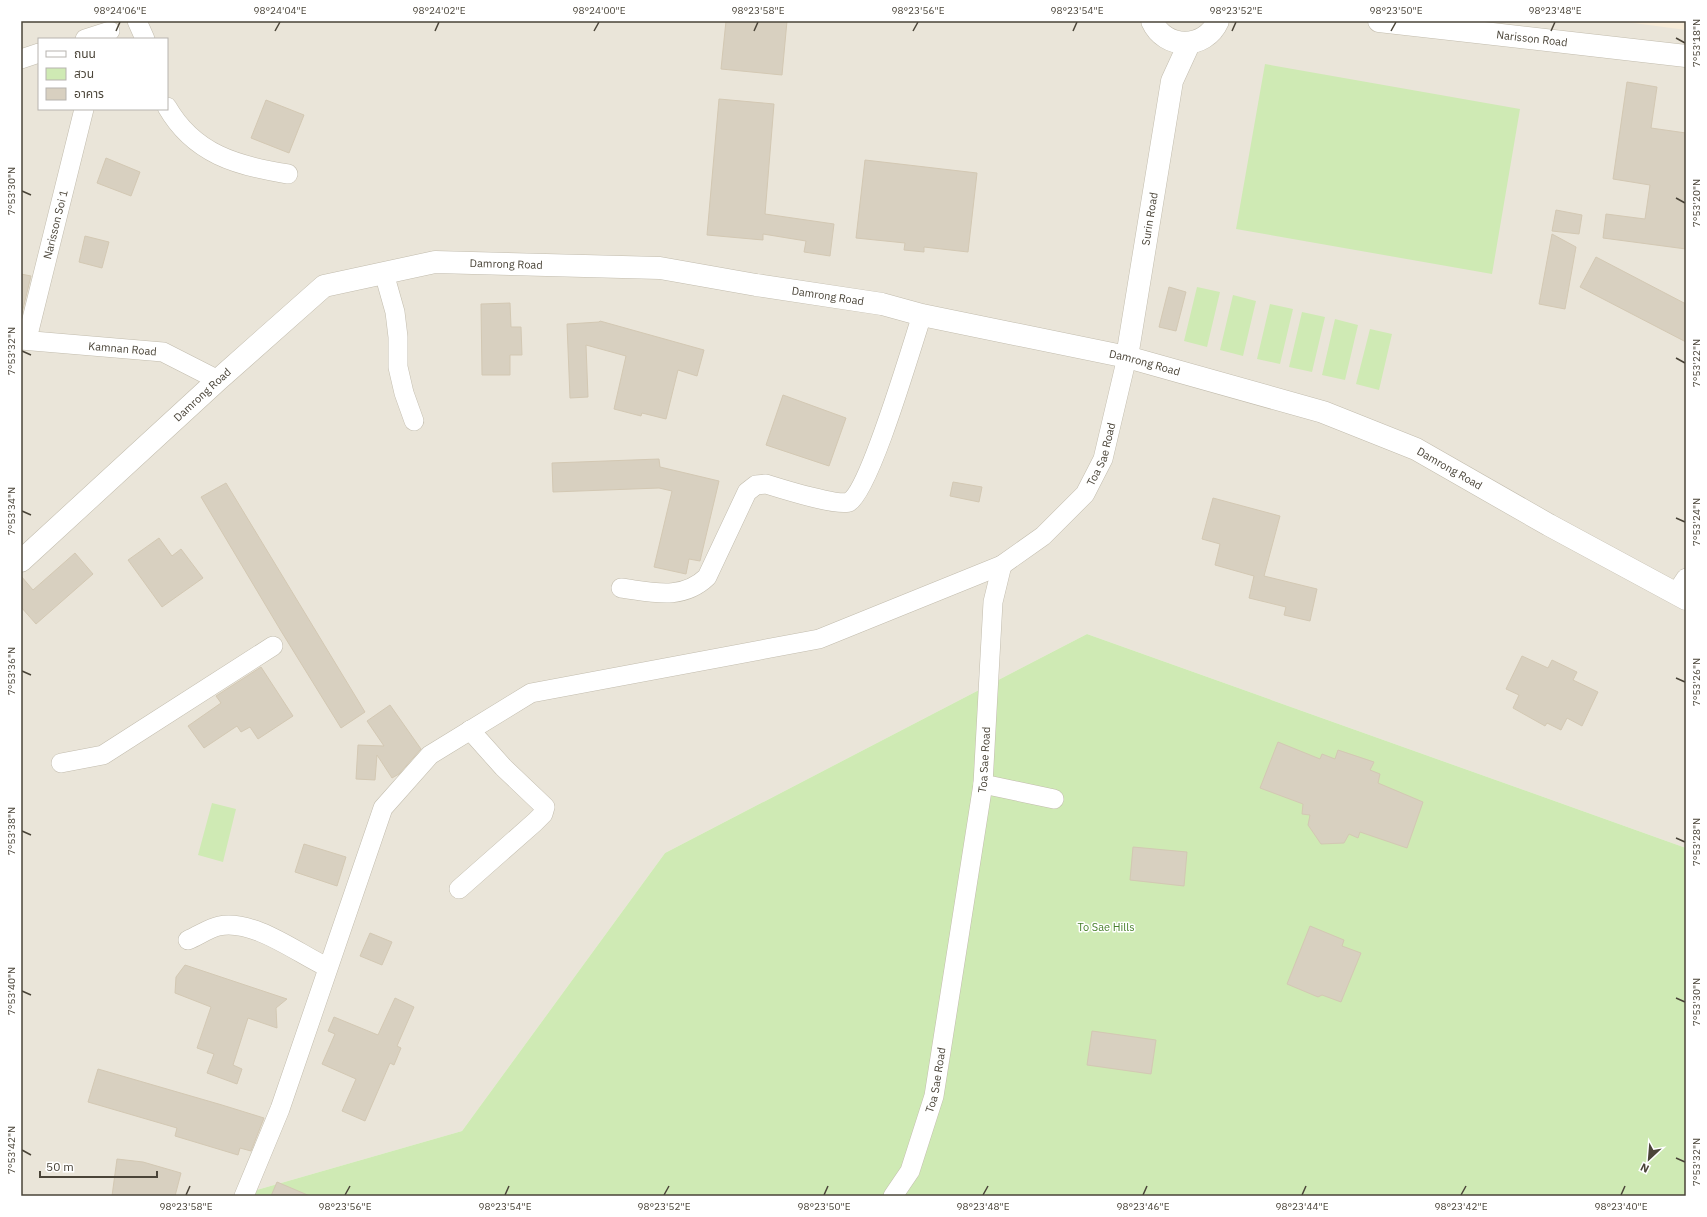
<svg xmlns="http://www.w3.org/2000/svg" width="1707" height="1217" font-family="'IBM Plex Sans','Noto Sans Thai',sans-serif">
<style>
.residential{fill:#eae5d9;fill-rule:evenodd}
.commercial{fill:#f7ebd7}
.green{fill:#cfeab4}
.building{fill:#d8d0c0;stroke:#d3c8b3}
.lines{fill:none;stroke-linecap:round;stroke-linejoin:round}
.minor-casing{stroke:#c2bcad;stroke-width:20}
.tertiary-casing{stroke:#c2bcad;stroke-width:23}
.minor{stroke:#fff;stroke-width:19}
.tertiary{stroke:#fff;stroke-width:22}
.ticks{fill:none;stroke:#4a4438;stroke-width:1.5}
.labels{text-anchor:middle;stroke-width:3;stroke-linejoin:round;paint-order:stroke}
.street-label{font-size:11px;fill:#4a4438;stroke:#fff}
.park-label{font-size:11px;fill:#457e29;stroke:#fff}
.neatline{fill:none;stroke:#4a4438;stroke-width:1.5}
.ticks-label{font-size:10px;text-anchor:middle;fill:#4a4438}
</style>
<rect width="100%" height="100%" fill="#f6f3eb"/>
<!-- residential -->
<path class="residential" d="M21 21H1686V848L1087 634 665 853 462 1131 236 1196H21ZM39 39H167V109H39Z"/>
<!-- commercial -->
<path class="commercial" d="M1619 21H1686V30Z"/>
<!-- green -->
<path class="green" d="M1265 64 1520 109 1492 274 1236 229Z
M1197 287 1220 292 1207 347 1184 341Z
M1233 295 1256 301 1243 356 1220 350Z
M1270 304 1293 309 1280 364 1257 359Z
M1302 312 1325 317 1312 372 1289 367Z
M1335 319 1358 325 1345 380 1322 375Z
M1370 329 1392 334 1379 390 1356 384Z
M1087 634 1686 848V1196H236L462 1131 665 853Z
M212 803 236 809 223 862 198 855Z"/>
<!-- building -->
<path class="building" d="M726 21H787L782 75 721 69Z
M1627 82 1657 87 1651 128 1686 133V249L1603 238 1606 214 1645 219 1650 185 1613 179Z
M719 99 774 104 765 214 834 224 830 256 804 252 806 241 763 234V240L707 235Z
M266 100 304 115 289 153 251 138Z
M106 158 140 172 131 196 97 183Z
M865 160 977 173 968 252 924 247V252L904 250 905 243 856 238Z
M1556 210 1582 215 1579 234 1552 231Z
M1552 234 1576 247 1565 309 1539 304Z
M85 236 109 242 102 268 79 262Z
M1596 257 1686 304V342L1580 287Z
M21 274 31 276 21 317Z
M1169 287 1186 292 1176 331 1159 327Z
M510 303 511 327H521L522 355H510V375H482L481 304Z
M600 321 704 350 697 376 678 370 666 419 642 413 641 416 614 409 626 356 586 345 588 397 570 398 567 324 599 322Z
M783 395 846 418 829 466 766 445Z
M659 459 660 467 719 481 700 561 689 559 686 574 654 567 672 491 659 488 553 492 552 463Z
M953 482 982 487 979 502 950 496Z
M226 483 365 712 341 728 281 631 201 497Z
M1213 498 1280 516 1264 576 1317 589 1310 621 1284 615 1286 607 1249 598 1254 576 1215 565 1220 544 1202 539Z
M159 538 172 556 181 549 203 578 162 607 128 560Z
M75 553 93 574 36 624 21 607V576L33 590Z
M1522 656 1548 668 1552 660 1577 672 1573 680 1598 692 1582 726 1567 718 1561 730 1547 723 1545 726 1513 708 1519 695 1506 689Z
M261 667 293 716 258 739 250 727 241 732 237 726 204 748 188 726 221 703 216 696Z
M390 705 421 749 399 774 392 778 377 755 375 780 356 779 358 745 384 746 367 721Z
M1278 742 1320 759 1322 754 1335 759 1338 750 1374 762 1370 770 1380 774 1378 783 1423 802 1407 848 1360 832 1358 838 1349 834 1344 843 1321 844 1308 825 1310 815 1302 814 1303 804 1260 788Z
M304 844 346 857 337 886 295 872Z
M1133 847 1187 852 1184 886 1130 880Z
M1310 926 1344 940 1342 946 1361 953 1341 1002 1322 995 1318 997 1287 984Z
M370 933 392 942 382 965 360 956Z
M185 965 287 999 276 1008 277 1028 248 1018 233 1065 242 1069 237 1084 207 1073 214 1054 197 1048 211 1007 175 993 176 977Z
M395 998 414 1007 397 1046 401 1048 394 1065 390 1063 365 1121 342 1111 356 1079 322 1064 335 1034 328 1031 334 1017 378 1035Z
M1092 1031 1156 1040 1151 1074 1087 1065Z
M98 1069 222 1105 264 1118 251 1151 240 1148 238 1155 175 1136 177 1128 88 1102Z
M117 1159 143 1162 181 1173 175 1196H112Z
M277 1182 310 1196H271Z"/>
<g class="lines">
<!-- minor casing -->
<g class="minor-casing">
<g id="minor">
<path d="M137 21 145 39"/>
<path d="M85 39 110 31"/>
<path d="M21 59 39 53"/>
<path d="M167 107C194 154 237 166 288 174"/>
<path d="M384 273 395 312 398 337V367L404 393 414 421"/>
<path id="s1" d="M27 339 84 109"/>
<path id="s2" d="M21 340 163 352 218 380"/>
<path d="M621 588C652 592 682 601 707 577L747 492 756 485 766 484C779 488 839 507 849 502 870 490 912 345 922 315"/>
<path d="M1676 593 1686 578"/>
<path d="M61 763 103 755 273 646"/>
<path d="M983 784 1054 799"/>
<path d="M459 889 535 822 543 814 545 807 503 767 470 730"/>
<path d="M188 940C198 936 209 928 219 926 254 919 297 953 327 967"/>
<path id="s3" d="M244 1196 280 1109 383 808 430 755 531 693 819 639 1002 565 1043 536 1085 494 1103 459 1127 357"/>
<path id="s4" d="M893 1196 910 1171 934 1096 983 784 993 602 1002 565"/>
</g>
</g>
<!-- tertiary casing -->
<g class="tertiary-casing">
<g id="tertiary">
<path d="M1152 21C1165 50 1205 50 1218 21"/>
<path id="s5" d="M1379 21 1686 56"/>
<path id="s6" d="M1127 357 1172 81 1189 44"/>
<path id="s7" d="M21 561 218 380 324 286 435 262 660 268 756 285 882 304 922 315 1127 357 1323 412 1416 449 1549 525 1686 599"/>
</g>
</g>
<!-- minor -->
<use href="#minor" class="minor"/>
<!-- tertiary -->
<use href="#tertiary" class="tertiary"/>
</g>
<!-- ticks -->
<path class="ticks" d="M116 31 120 22M275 31 280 22M435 31 439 22M594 31 599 22M754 31 758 22M913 31 918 22M1073 31 1077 22M1232 31 1236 22M1391 31 1396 22M1551 31 1555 22M1676 38 1685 43M22 191 31 195M1676 198 1685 203M22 351 31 355M1676 358 1685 363M22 511 31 515M1676 518 1685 522M22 671 31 675M1676 678 1685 682M22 831 31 835M1676 838 1685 842M22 991 31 995M1676 998 1685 1002M22 1150 31 1155M1676 1158 1685 1162M186 1195 190 1186M345 1195 350 1186M505 1195 509 1186M664 1195 669 1186M824 1195 828 1186M983 1195 988 1186M1143 1195 1147 1186M1302 1195 1306 1186M1461 1195 1466 1186M1621 1195 1625 1186"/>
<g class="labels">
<!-- street labels -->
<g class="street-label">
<text dy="4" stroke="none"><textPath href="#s5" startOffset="154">Narisson Road</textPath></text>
<text dy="4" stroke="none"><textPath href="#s6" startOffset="140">Surin Road</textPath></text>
<text dy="4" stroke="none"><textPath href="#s1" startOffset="118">Narisson Soi 1</textPath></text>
<text dy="4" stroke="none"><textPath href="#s7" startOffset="594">Damrong Road</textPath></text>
<text dy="4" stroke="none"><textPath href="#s7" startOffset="918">Damrong Road</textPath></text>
<text dy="4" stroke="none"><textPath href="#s2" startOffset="102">Kamnan Road</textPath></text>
<text dy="4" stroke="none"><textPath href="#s7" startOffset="1242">Damrong Road</textPath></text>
<text dy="4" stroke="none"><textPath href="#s7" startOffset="246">Damrong Road</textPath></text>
<text dy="4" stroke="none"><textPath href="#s3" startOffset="1245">Toa Sae Road</textPath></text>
<text dy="4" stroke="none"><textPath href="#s7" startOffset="1566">Damrong Road</textPath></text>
<text dy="4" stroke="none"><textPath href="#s4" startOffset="449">Toa Sae Road</textPath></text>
<text dy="4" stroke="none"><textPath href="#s4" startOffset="125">Toa Sae Road</textPath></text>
</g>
<!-- park labels -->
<g class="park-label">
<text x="1106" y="931">To Sae Hills</text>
</g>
</g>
<!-- border -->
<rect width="1707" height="1217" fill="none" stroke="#ffffff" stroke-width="44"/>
<!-- legend -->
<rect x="38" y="38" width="130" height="72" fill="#ffffff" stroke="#b7b4af"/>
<rect x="46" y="51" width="20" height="6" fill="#ffffff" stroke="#b7b4af"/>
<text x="74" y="58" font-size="12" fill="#4a4438">ถนน</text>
<rect x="46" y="68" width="20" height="12" fill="#cfeab4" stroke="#b7b4af"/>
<text x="74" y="78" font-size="12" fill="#4a4438">สวน</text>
<rect x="46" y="88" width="20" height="12" fill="#d8d0c0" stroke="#b7b4af"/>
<text x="74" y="98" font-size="12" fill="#4a4438">อาคาร</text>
<!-- north arrow -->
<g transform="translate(1649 1159) rotate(206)" stroke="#ffffff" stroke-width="3" paint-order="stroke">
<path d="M0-3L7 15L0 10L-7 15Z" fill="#4a4438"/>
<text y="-6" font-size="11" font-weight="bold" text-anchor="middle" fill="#4a4438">N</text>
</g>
<!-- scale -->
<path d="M40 1171v6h117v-6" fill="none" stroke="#4a4438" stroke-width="2"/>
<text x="46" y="1171" font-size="12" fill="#4a4438" stroke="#ffffff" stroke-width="3" paint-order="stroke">50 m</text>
<rect x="22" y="22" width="1663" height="1173" class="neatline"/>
<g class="ticks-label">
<text x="120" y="14">98°24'06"E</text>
<text x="280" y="14">98°24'04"E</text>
<text x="439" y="14">98°24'02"E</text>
<text x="599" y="14">98°24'00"E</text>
<text x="758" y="14">98°23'58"E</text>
<text x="918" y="14">98°23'56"E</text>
<text x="1077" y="14">98°23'54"E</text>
<text x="1236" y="14">98°23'52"E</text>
<text x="1396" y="14">98°23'50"E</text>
<text x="1555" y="14">98°23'48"E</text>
<text transform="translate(1696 43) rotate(-90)" y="4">7°53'18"N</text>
<text transform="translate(11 191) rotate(-90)" y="4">7°53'30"N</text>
<text transform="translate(1696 203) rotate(-90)" y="4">7°53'20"N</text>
<text transform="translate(11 351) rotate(-90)" y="4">7°53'32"N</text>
<text transform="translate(1696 363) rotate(-90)" y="4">7°53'22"N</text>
<text transform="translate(11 511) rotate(-90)" y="4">7°53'34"N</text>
<text transform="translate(1696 522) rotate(-90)" y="4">7°53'24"N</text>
<text transform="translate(11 671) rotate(-90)" y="4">7°53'36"N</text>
<text transform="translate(1696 682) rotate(-90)" y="4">7°53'26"N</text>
<text transform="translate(11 831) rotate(-90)" y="4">7°53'38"N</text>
<text transform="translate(1696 842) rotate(-90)" y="4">7°53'28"N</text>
<text transform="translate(11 991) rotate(-90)" y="4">7°53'40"N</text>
<text transform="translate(1696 1002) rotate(-90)" y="4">7°53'30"N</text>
<text transform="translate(11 1150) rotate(-90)" y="4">7°53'42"N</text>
<text transform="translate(1696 1162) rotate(-90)" y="4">7°53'32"N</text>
<text x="186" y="1210">98°23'58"E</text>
<text x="345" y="1210">98°23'56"E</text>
<text x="505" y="1210">98°23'54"E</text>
<text x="664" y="1210">98°23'52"E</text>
<text x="824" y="1210">98°23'50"E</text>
<text x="983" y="1210">98°23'48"E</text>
<text x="1143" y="1210">98°23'46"E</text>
<text x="1302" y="1210">98°23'44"E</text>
<text x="1461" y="1210">98°23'42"E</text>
<text x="1621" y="1210">98°23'40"E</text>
</g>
</svg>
